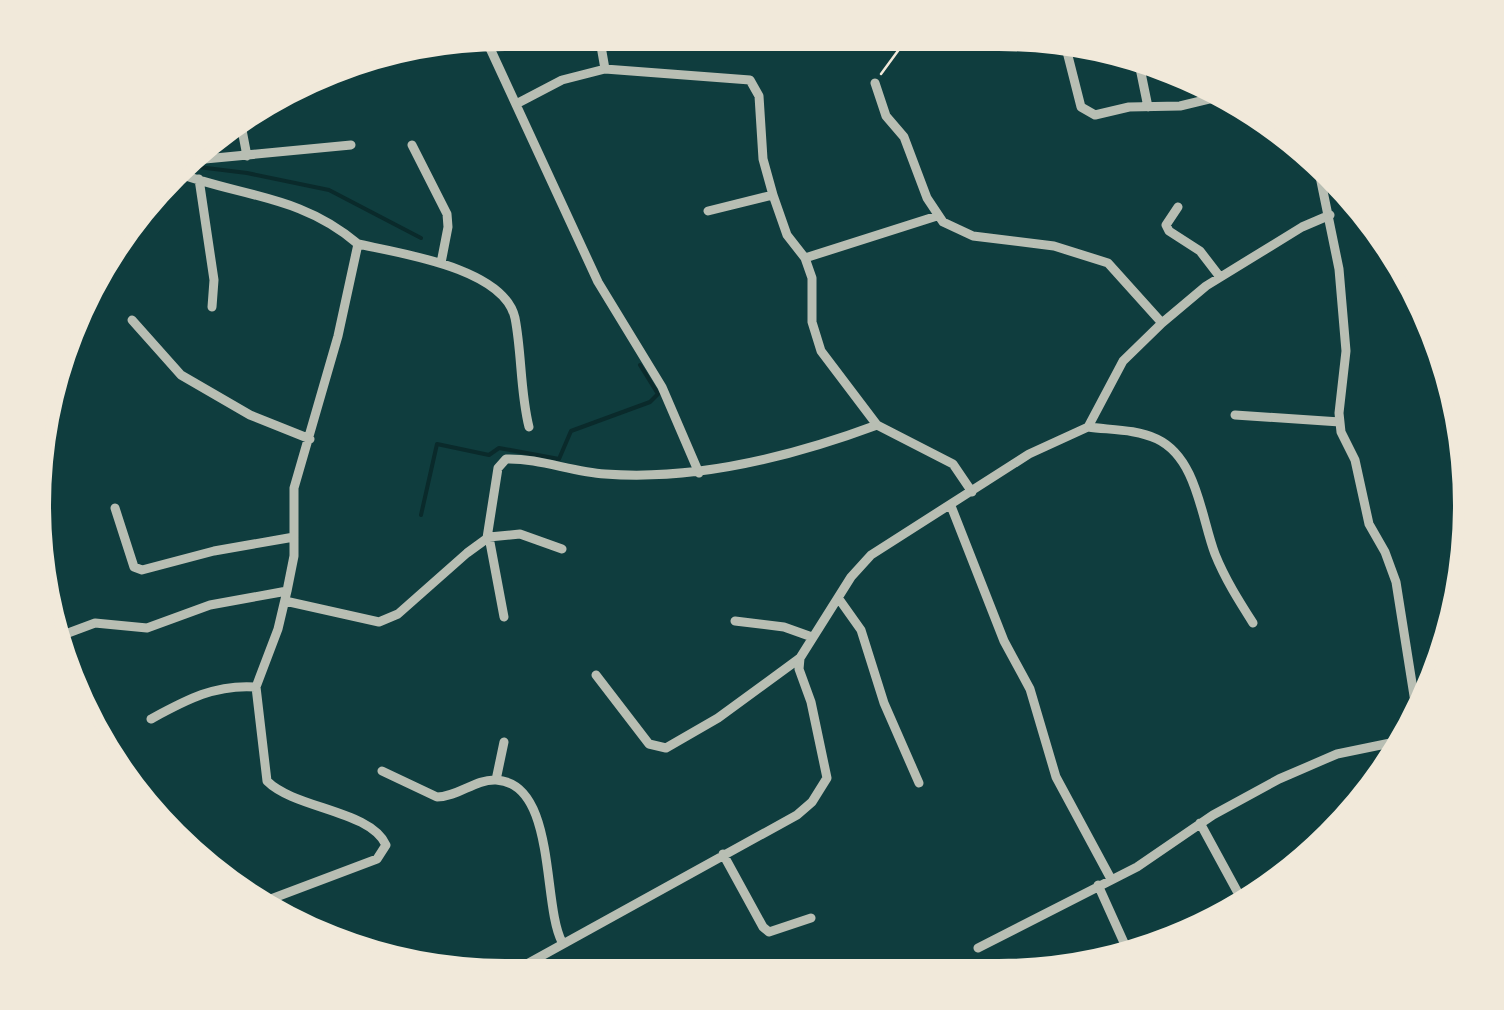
<svg xmlns="http://www.w3.org/2000/svg" width="1504" height="1010" font-family="'Playfair Display',serif">
<style>
.lines{fill:none;stroke-linecap:round;stroke-linejoin:round}
.stream{stroke:#0a2a2b;stroke-width:4}
.path{stroke:#f1e9da;stroke-width:2.5}
.minor{stroke:#b8beb3;stroke-width:9}
.rim{fill:none;stroke:#f1e9da;stroke-width:12}
</style>
<rect width="100%" height="100%" fill="#0f3d3e"/>
<g class="lines">
<!-- stream -->
<path class="stream" d="M182 165 247 173 329 190 421 238
M421 515 437 444 489 455 499 448 559 459 571 431 650 402 658 394 640 365"/>
<!-- path -->
<path class="path" d="M881 74 903 44
M1026 977 1060 964"/>
<!-- minor -->
<path class="minor" d="M598 29 605 69
M482 31 598 282 662 387 699 473
M903 34 909 36
M1021 36H1025
M1063 36 1081 107 1095 115 1129 107 1180 106 1234 93
M1140 68 1148 107
M875 83 886 116 904 137 927 198 943 222 973 236 1054 246 1108 263 1162 323
M518 103 562 80 605 69 750 80 759 96 763 159 773 195 787 235 805 258 812 278V322L821 351 877 425 953 464 972 492
M238 109 247 156
M412 145 447 214 448 227 441 263
M1315 152 1339 269 1346 351 1339 413 1341 432 1355 460 1369 524 1385 552 1396 582 1418 721
M186 158 205 159 351 145
M172 171C239 197 300 194 358 244L338 336 294 488V556L287 591 278 629 256 687 267 781C295 809 370 810 386 845L377 859 255 905
M199 179 214 280 212 307
M1178 207 1166 225 1169 231 1200 251 1220 277
M708 211 773 195
M358 244C399 253 504 268 515 318 522 354 520 391 529 427
M805 258 937 216
M132 320 181 375 250 415 310 439
M1235 415 1340 422
M1088 427C1110 430 1136 429 1157 439 1197 458 1201 517 1215 554 1225 579 1239 601 1253 623
M951 506 1004 641 1030 689 1056 777 1111 879
M115 508 134 567 142 570 214 551 294 537
M489 537 504 617
M487 538 498 468 506 459C539 458 572 472 605 474 697 481 791 457 877 425
M839 599 861 630 884 703 919 783
M285 601 379 622 398 614 467 553 489 537 520 534 562 549
M735 621 784 627 812 637
M52 639 95 623 147 628 210 605 287 591
M596 675 649 744 666 748 718 718 800 658
M151 719C186 700 215 684 256 687
M382 771 437 797C458 797 475 779 496 780 557 783 542 905 562 942
M496 780 504 742
M1200 823 1237 891
M723 854 763 927 769 932 811 918
M1098 885 1130 956
M978 948 1137 867 1213 815 1279 779 1337 754 1405 740
M507 975 797 815 812 802 827 778 811 702 799 669 800 658 851 577 871 555 1029 454 1088 427 1123 361 1162 323 1206 286 1302 227 1330 215"/>
</g>
<!-- crop -->
<path d="M0 0H1504V1010H0ZM505 45H999A460 460 0 0 1 1459 505V505A460 460 0 0 1 999 965H505A460 460 0 0 1 45 505V505A460 460 0 0 1 505 45Z" fill="#f1e9da" fill-rule="evenodd"/>
<path class="rim" d="M505 45H999A460 460 0 0 1 1459 505V505A460 460 0 0 1 999 965H505A460 460 0 0 1 45 505V505A460 460 0 0 1 505 45Z"/>
</svg>
